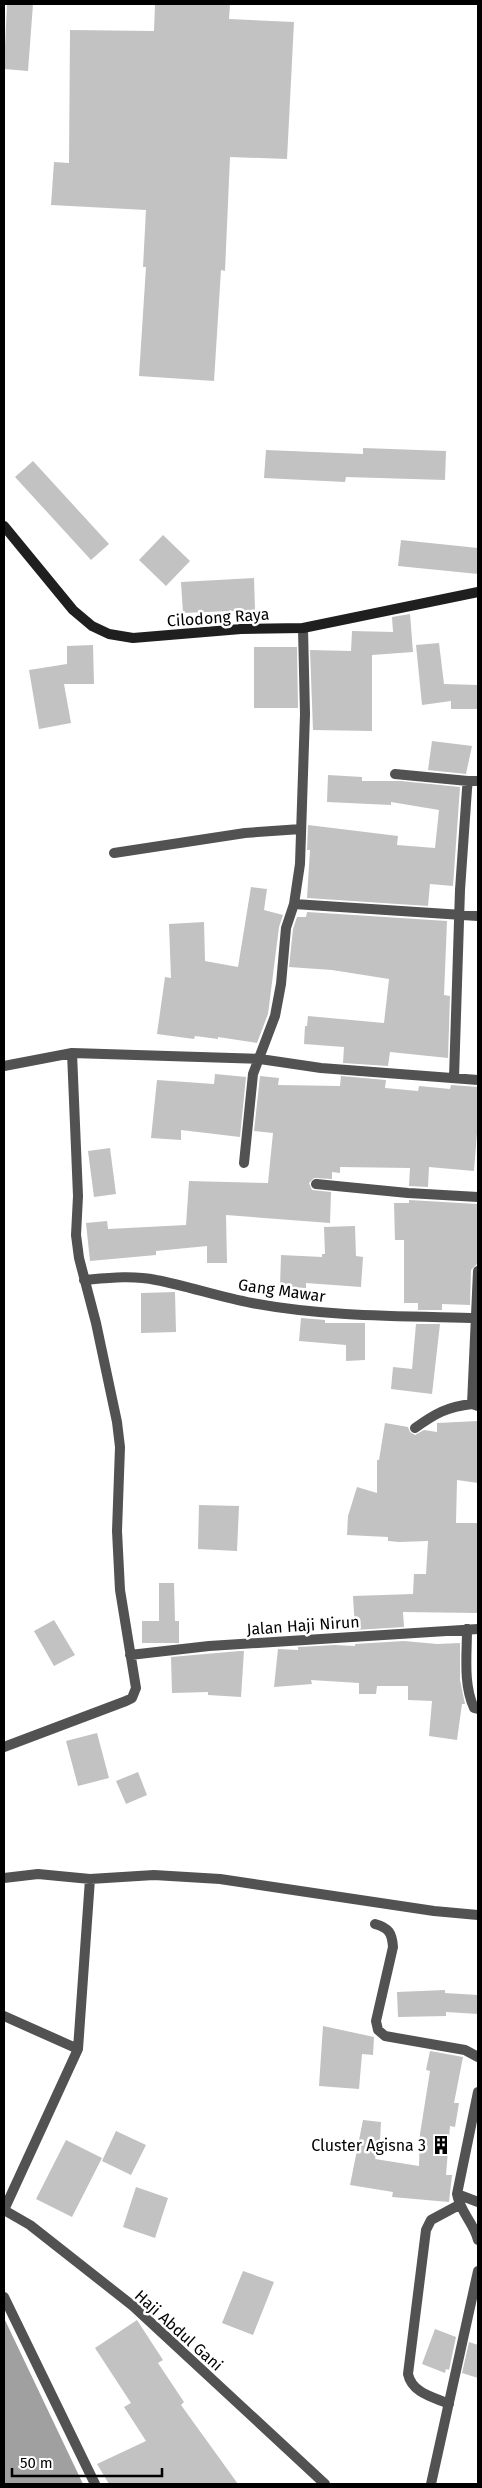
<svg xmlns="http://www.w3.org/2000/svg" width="482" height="2488" font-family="'Fira Sans',sans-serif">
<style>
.water{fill:#a0a0a0}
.building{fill:#c2c2c2}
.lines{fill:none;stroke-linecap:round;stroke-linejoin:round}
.street{stroke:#525252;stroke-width:10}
.secondary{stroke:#1f1f1f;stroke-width:10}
.labels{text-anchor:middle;stroke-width:5;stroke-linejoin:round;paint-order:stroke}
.street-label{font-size:16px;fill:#000;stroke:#fff}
.poi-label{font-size:16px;fill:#000;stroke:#fff;text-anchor:end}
</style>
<rect width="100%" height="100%" fill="#fff"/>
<!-- water -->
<path class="water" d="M4 2318 83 2484H4Z"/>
<!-- building -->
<path class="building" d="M7 4H33L28 71 4 69Z
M155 4H230L229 19 294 22 287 159 230 157 225 271 221 270 214 381 139 376 146 267H143L146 210 51 205 54 162 69 163 70 30 154 31Z
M363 448 446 451 445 480 346 477 345 482 264 478 266 450 363 454Z
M33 461 109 544 91 560 15 477Z
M163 535 190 561 166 586 139 560Z
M401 540 478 548V574L398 566Z
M254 578 255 610 183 613 181 582Z
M410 614 413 652 372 655V731L313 730 310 650 351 651 352 631 393 632 392 617Z
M439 643 444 684 478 685V709H451V701L422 705 416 645Z
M93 645 94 684H64L71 723 39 729 29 670 67 664V646Z
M254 647H297L298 708H254Z
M432 741 472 746 466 774 428 770Z
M328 775 362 777V781H401L460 787 453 886 430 884 428 906 307 898 310 850H307L308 825 398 836 397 845 435 848 439 810 391 802V805L327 802Z
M251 887 267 889 264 910 283 915 279 927 268 1014 257 1043 218 1037V1039L195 1036 194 1039 157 1034 165 977 171 978 169 924 204 922 205 961 238 967Z
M307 912 447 921 444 995 450 996 448 1058 390 1052 388 1066 343 1063 344 1047 304 1044 305 1026H307L308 1016 384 1023 389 979 332 970 289 967 293 929 297 917H306Z
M215 1074 246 1077 240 1137 181 1130V1140L151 1138 157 1080 214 1084Z
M260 1076 279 1078 278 1085 340 1086 341 1076 386 1080 385 1088 418 1091 419 1086 450 1089 451 1085 478 1087V1120L474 1171 429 1167 428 1187 409 1186 410 1168 340 1167V1173L332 1172V1179L314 1178 309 1183 312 1190 331 1192 330 1223 226 1215 227 1263H207V1246L156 1251V1255L90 1261 86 1223 107 1221 108 1229 186 1225 189 1181 268 1183 273 1133 254 1131Z
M110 1148 116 1194 94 1197 88 1151Z
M409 1200 477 1204V1264L471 1270 470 1305 442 1304V1310H418V1303H404V1240H395L394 1203H409Z
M355 1226 356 1256 363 1257 361 1287 306 1283V1288L280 1287 281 1255 322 1257V1254H325L324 1227Z
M175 1292 176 1332 141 1333V1293Z
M301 1318 325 1320V1323H365V1360L346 1361V1345L299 1341Z
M416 1324H440L432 1394 391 1389 393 1367 412 1369Z
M478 1421V1483L457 1480 456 1523H478V1613L403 1612 404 1627 355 1630 353 1596 413 1594 414 1574H426L428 1541 399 1542 388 1541V1537L347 1535 348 1516 357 1487 377 1493V1460H379L385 1423 408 1427 410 1432 415 1435 424 1430 437 1432V1423Z
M199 1505 239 1506 237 1551 198 1549Z
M159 1583H174L175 1621H179V1643H142V1621H159Z
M54 1620 75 1655 54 1666 34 1631Z
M404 1641 437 1644 460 1643V1680L465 1704H462L457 1740 429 1736 432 1701 408 1700V1686H377L376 1694H359V1683L311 1680 312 1684 274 1687 278 1649 298 1650V1647L335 1645 355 1646V1644Z
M240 1651H244L241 1697 208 1695V1692L172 1693 171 1657Z
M97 1733 109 1778 78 1786 66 1741Z
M138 1772 147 1795 126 1804 116 1781Z
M445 1990V1993L478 1995V2014L446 2012V2016L398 2017 397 1992Z
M323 2026 374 2037 373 2055 362 2054 359 2089 319 2086Z
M430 2051 463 2057 454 2103H459L455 2127 450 2126 446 2175H452L449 2202 392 2197 393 2192 350 2185 363 2120 381 2122 380 2141 375 2159 419 2166 420 2134 430 2071 426 2070Z
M116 2131 146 2145 131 2175 102 2161Z
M66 2140 102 2158 72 2217 36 2199Z
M136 2187 168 2198 155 2238 123 2227Z
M243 2271 274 2282 253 2335 222 2323Z
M137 2320 163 2360 158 2363 184 2402 181 2405 238 2484H109L97 2464 146 2441 124 2407 131 2403 95 2348Z
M435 2329 456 2337 449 2370 446 2369 445 2373 422 2364Z
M469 2342 478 2345V2378L462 2373Z"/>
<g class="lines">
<!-- street -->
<path class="street" d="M395 774 468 781
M114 853 245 833 301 829
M294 904 478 916
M4 1066 72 1053
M454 1078 460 890 467 789 468 781H478
M244 1163 253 1074 275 1016 281 984 286 928 294 904 300 864 305 714 303 628
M316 1184 408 1193 478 1197
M478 1271 472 1404 478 1406
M84 1280C107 1278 133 1275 156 1280 188 1286 219 1297 252 1303 326 1317 403 1316 478 1318
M415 1428C436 1413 447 1407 472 1404
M467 1629C467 1655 463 1684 474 1708L478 1709
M130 1655 209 1646 478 1629
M4 1747 126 1701 132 1698 136 1688 120 1590 117 1531 120 1447 117 1422 96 1323 79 1258 76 1235 78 1196 72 1053 260 1059 321 1068 478 1080
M4 1878 38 1874 90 1879 154 1875 220 1879 434 1911 478 1915
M375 1924C389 1928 392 1933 393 1947L376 2021 378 2030 385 2036 465 2050 478 2057
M4 2016 78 2049
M478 2092 457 2194C460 2212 474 2223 478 2240
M457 2194 478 2202
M4 2210 30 2225 133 2306 325 2484
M4 2210 78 2049 90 1879
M4 2297 95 2484
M449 2404C433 2397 412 2393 408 2374L426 2230 431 2220 459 2205
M431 2484 478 2271"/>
<!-- secondary -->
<path class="secondary" d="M4 526 73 610 92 626 109 634 133 638 241 629 303 628 478 592"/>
</g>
<!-- icons -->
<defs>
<g id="building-bare" transform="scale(1.5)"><path d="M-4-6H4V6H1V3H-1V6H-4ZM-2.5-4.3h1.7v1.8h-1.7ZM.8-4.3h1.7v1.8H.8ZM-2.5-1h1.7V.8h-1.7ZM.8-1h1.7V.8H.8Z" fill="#000" stroke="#fff" stroke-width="2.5" paint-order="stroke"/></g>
</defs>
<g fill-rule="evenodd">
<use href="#building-bare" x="441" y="2145"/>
</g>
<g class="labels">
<!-- street labels -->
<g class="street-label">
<text transform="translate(218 617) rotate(-4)" y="6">Cilodong Raya</text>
<text transform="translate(282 1290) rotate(8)" y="6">Gang Mawar</text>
<text transform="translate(303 1625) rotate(-4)" y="6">Jalan Haji Nirun</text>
<text transform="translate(179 2330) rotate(42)" y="6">Haji Abdul Gani</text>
</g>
<!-- poi labels -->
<g class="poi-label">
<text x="426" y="2151">Cluster Agisna 3</text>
</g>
</g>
<!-- border -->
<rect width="482" height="2488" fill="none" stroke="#000000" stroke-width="10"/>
<!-- scale -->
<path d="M12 2468v8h150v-8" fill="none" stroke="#000000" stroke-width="2.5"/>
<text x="20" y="2468" font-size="15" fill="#000000" stroke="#ffffff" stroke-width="4" paint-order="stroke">50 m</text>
</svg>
